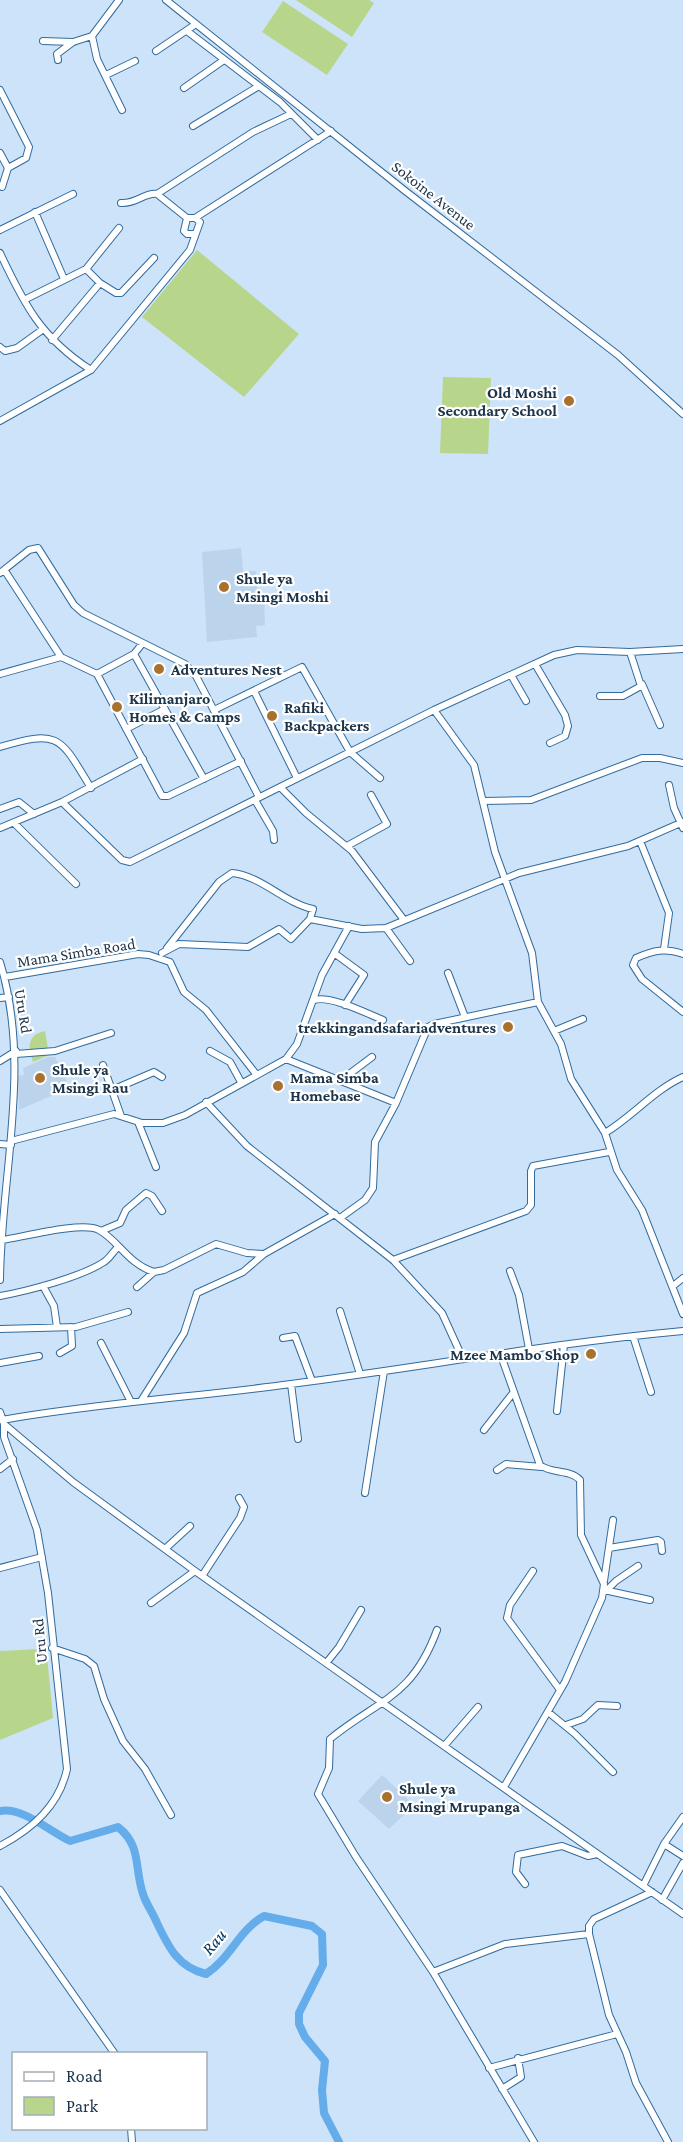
<svg xmlns="http://www.w3.org/2000/svg" width="683" height="2142" font-family="'Crimson Pro',serif">
<style>
.built{fill:#bbd4ec}
.green{fill:#b7d68b}
.lines{fill:none;stroke-linecap:round;stroke-linejoin:round}
.river{stroke:#65aceb;stroke-width:8}
.minor-casing{stroke:#326b9c;stroke-width:8}
.minor{stroke:#fff;stroke-width:6}
.poi-dot{fill:#a9712e;stroke:#fff;stroke-width:2}
.labels{text-anchor:middle;stroke-width:4.5;stroke-linejoin:round;paint-order:stroke}
.street-label{font-size:16px;fill:#1c344a;stroke:#fff}
.poi-label{font-size:16px;font-weight:bold;fill:#1c344a;stroke:#fff;text-anchor:start}
.water-label{font-size:18px;font-style:italic;fill:#013a62;stroke:#fff}
</style>
<rect width="100%" height="100%" fill="#cce3f9"/>
<!-- built -->
<path class="built" d="M241 548 243 571H256L258 598 264 597 265 625 256 626 257 637 207 642 202 552Z
M48 1057H55L67 1081 60 1087 62 1091 19 1110 18 1076 24 1075 23 1068Z
M382 1775 414 1805 389 1829 358 1801Z"/>
<!-- green -->
<path class="green" d="M296 0H369L374 3 352 37Z
M283 1 348 44 327 75 262 32Z
M197 250 299 334 244 397 142 317Z
M443 377 491 378 488 454 440 453Z
M45 1031 49 1055 33 1062C27 1047 28 1034 45 1031Z
M46 1645 53 1718 0 1740V1651L40 1649Z"/>
<g class="lines">
<!-- river -->
<path class="river" d="M0 1811C23 1807 49 1831 70 1841L118 1827C142 1846 134 1868 143 1894 146 1904 153 1913 157 1923 169 1948 178 1967 206 1974 230 1959 239 1930 264 1916L312 1926 322 1934 323 1965 299 2013V2024L305 2037 325 2061 322 2090 324 2113 339 2142"/>
<!-- minor casing -->
<g class="minor-casing">
<path id="minor" d="M119 0 92 36 97 59 122 110
M166 0 404 190 618 355 683 414
M187 31 280 102 318 140
M43 41 73 42
M156 51 196 24
M58 60 57 54 73 42 92 36
M106 75 135 61
M184 88 224 60
M0 90 29 147 26 158 8 168
M193 126 259 86
M0 153 8 168
M2 187 8 168
M157 194 253 132 291 114
M121 203C137 204 145 192 157 194L187 218
M35 212 64 279
M195 218 331 131
M0 230 73 194
M0 253C24 304 41 338 91 370
M86 269 119 228
M24 300 86 269 100 283
M52 340 100 283 116 293H121L154 258
M0 347 5 351 17 348 42 330
M0 421 91 370 190 250 200 222 195 218H187L184 231 187 234H194
M5 571 61 657
M0 573 29 550 38 548 74 605 83 613 185 664 196 676 259 797
M134 654 204 779
M535 664 565 715 568 726 565 736 550 743
M0 674 61 657 97 674 162 796H168L241 761
M97 674 134 654 142 644
M511 675 526 701
M642 684 660 725
M254 691 297 778
M600 696H623L641 686 630 652
M214 710 302 667 350 752 380 778
M434 710 474 765 495 852 532 953 538 1002 561 1044 571 1079 605 1133 617 1170 642 1210 683 1314
M126 729 165 709
M0 747C60 729 60 737 91 788
M669 785 674 808 683 828
M280 787 306 813 352 851 404 920
M255 800 273 831 274 840
M483 801 531 800 642 758H660L683 763
M62 802 122 860 130 862 434 710 554 655 577 650 630 652 683 649
M0 809 19 802 34 814
M14 823 76 884
M0 828 62 802 143 759
M640 841 669 913 664 949
M347 846 387 824 371 795
M386 928 410 961
M167 948 219 882 232 873C262 876 284 903 313 909L310 919
M162 953 179 944 248 947 279 929 291 939 310 919 362 929 386 928 519 873 628 846 683 822
M334 953 364 975 345 1005
M683 954C665 948 654 950 636 958L633 965 642 979 683 1012
M0 962C32 1067 1 1173 0 1280
M448 973 465 1017
M5 977 138 954 149 955 170 962 184 992 206 1010 256 1074
M0 998 9 997
M314 1000C330 995 366 1013 383 1020
M554 1031 583 1019
M210 1051 230 1062 241 1082
M16 1054 55 1051 111 1033
M286 1059 396 1103
M0 1061 16 1051
M103 1065 121 1116
M340 1081 372 1057
M112 1090 154 1072 162 1077
M206 1102 247 1146 393 1260 442 1313 463 1359
M138 1122 156 1167
M605 1133C633 1116 654 1090 683 1077
M11 1141 114 1114 142 1123H163L185 1115 286 1059 297 1044 322 975 349 926
M0 1144 11 1145
M340 1218 365 1200 373 1188 375 1142 396 1103 428 1027 434 1024 538 1002
M101 1231 120 1223 126 1210 146 1193 152 1196 162 1211
M2 1240C23 1237 82 1221 99 1230 118 1240 128 1264 154 1272L164 1270 216 1244 247 1253 264 1254 335 1214
M393 1260 526 1211 531 1205V1171L533 1166 609 1152
M510 1271 519 1295 529 1349
M43 1286 54 1306 57 1327
M673 1286 683 1278
M137 1287 154 1272
M0 1296C28 1291 81 1277 104 1262 109 1259 113 1252 117 1248
M340 1311 360 1374
M0 1329 76 1327 128 1312
M633 1336 651 1392
M283 1338 295 1336 312 1381
M101 1343 131 1402
M60 1353 72 1346 71 1327
M500 1353 540 1465C551 1474 570 1469 580 1480L581 1535 604 1584 602 1598 565 1682 504 1787
M0 1363 39 1356
M291 1384 298 1439
M141 1401 184 1333 197 1293 243 1272 264 1254
M557 1411 564 1345
M0 1412 4 1424V1437L37 1530 48 1593 67 1769C59 1806 32 1829 0 1846
M2 1420C98 1403 195 1397 291 1384 422 1367 552 1343 683 1331
M4 1424 73 1482 195 1571 683 1914
M484 1430 513 1393
M0 1469 13 1459
M497 1470 506 1464 542 1467
M365 1493 384 1371
M609 1548 658 1540 661 1542 662 1551
M165 1549 190 1526
M0 1568 42 1557
M533 1571 510 1605 507 1618 560 1690
M202 1576 240 1518 244 1507 239 1498
M604 1581 613 1520
M604 1590 650 1600
M606 1591 616 1581 638 1566
M151 1603 195 1571
M437 1630C412 1698 379 1699 330 1739L329 1768 318 1794 356 1857 433 1972 534 2142
M52 1648 85 1659 94 1666 104 1699 123 1741 145 1769 171 1815
M327 1662 339 1647 361 1610
M548 1712 575 1734 613 1772
M566 1725 583 1719 598 1705 617 1706
M445 1745 478 1707
M664 1844 683 1856
M525 1884 516 1872 518 1855 562 1846 588 1856 597 1854
M643 1886 664 1844 683 1817
M0 1890 115 2054
M652 1892 594 1919 589 1926V1934L609 2015 626 2052 636 2083 668 2142
M662 1900 683 1863
M433 1972 505 1944 589 1934
M489 2068 617 2034
M502 2089 521 2077 518 2058
M131 2128 132 2142"/>
</g>
<!-- minor -->
<use href="#minor" class="minor"/>
</g>
<!-- markers -->
<g class="poi-dot">
<circle cx="569" cy="401" r="6"/>
<circle cx="224" cy="587" r="6"/>
<circle cx="159" cy="669" r="6"/>
<circle cx="117" cy="707" r="6"/>
<circle cx="272" cy="716" r="6"/>
<circle cx="508" cy="1027" r="6"/>
<circle cx="40" cy="1078" r="6"/>
<circle cx="278" cy="1086" r="6"/>
<circle cx="591" cy="1354" r="6"/>
<circle cx="387" cy="1797" r="6"/>
</g>
<g class="labels">
<!-- street labels -->
<g class="street-label">
<text transform="translate(434 195) rotate(38)" y="6">Sokoine Avenue</text>
<text transform="translate(76 952) rotate(-9)" y="6">Mama Simba Road</text>
<text transform="translate(24 1011) rotate(81)" y="6">Uru Rd</text>
<text transform="translate(39 1641) rotate(-95)" y="6">Uru Rd</text>
</g>
<!-- poi labels -->
<g class="poi-label">
<text x="557" y="398" text-anchor="end">Old Moshi<tspan x="557" dy="18">Secondary School</tspan></text>
<text x="236" y="584">Shule ya<tspan x="236" dy="18">Msingi Moshi</tspan></text>
<text x="171" y="675">Adventures Nest</text>
<text x="129" y="704">Kilimanjaro<tspan x="129" dy="18">Homes &amp; Camps</tspan></text>
<text x="284" y="713">Rafiki<tspan x="284" dy="18">Backpackers</tspan></text>
<text x="496" y="1033" text-anchor="end">trekkingandsafariadventures</text>
<text x="52" y="1075">Shule ya<tspan x="52" dy="18">Msingi Rau</tspan></text>
<text x="290" y="1083">Mama Simba<tspan x="290" dy="18">Homebase</tspan></text>
<text x="579" y="1360" text-anchor="end">Mzee Mambo Shop</text>
<text x="399" y="1794">Shule ya<tspan x="399" dy="18">Msingi Mrupanga</tspan></text>
</g>
<!-- water labels -->
<g class="water-label">
<text transform="translate(214 1942) rotate(-50)" y="6">Rau</text>
</g>
</g>
<!-- legend -->
<rect x="12" y="2052" width="195" height="78" fill="#ffffff" stroke="#a4aeb7" stroke-width="1.5"/>
<rect x="24" y="2072" width="30" height="9" fill="#ffffff" stroke="#a4aeb7" stroke-width="1.5"/>
<text x="66" y="2082" font-size="18" fill="#1c344a">Road</text>
<rect x="24" y="2097" width="30" height="18" fill="#b7d68b" stroke="#a4aeb7" stroke-width="1.5"/>
<text x="66" y="2112" font-size="18" fill="#1c344a">Park</text>
</svg>
